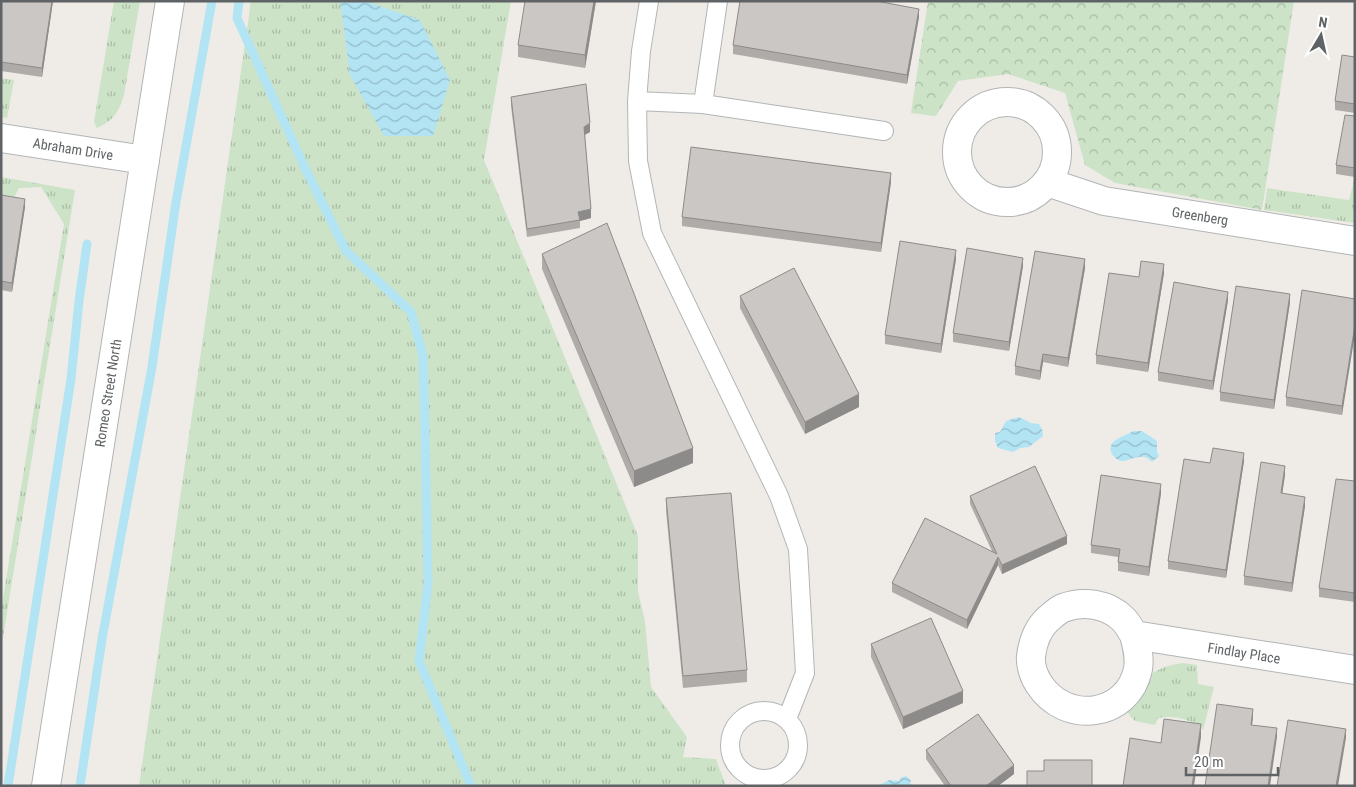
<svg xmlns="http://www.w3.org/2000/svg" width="1356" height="787" font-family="'Roboto Condensed',sans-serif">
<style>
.grass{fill:url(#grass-tufts)}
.park{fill:url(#park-crowns)}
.water{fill:url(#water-waves)}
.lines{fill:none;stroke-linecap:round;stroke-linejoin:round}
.stream{stroke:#b2e4f4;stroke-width:9}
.lane-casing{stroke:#b2b5b7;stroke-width:20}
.street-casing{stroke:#b2b5b7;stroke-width:30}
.secondary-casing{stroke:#b1b5b8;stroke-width:30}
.lane{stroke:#fff;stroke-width:18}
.street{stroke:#fff;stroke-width:28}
.secondary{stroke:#fff;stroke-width:28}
.wall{fill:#aeaba9}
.shaded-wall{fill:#8d8b89}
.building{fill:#cac7c4;stroke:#8d8b89}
.labels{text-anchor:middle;stroke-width:5;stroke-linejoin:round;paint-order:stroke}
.street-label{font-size:14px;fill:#5f6365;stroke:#fff}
</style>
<defs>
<pattern id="grass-tufts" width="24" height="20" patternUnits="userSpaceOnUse" patternTransform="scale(1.25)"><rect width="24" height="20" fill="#cce3c7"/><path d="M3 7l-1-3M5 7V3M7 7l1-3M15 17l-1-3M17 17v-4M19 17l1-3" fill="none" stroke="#a9bca5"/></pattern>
<pattern id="park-crowns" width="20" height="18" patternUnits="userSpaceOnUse" patternTransform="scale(1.25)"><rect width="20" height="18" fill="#cce3c7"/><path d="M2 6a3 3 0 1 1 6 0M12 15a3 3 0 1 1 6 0" fill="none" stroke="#a9bca5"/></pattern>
<pattern id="water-waves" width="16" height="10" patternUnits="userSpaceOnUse" patternTransform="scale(1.25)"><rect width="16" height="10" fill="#b2e4f4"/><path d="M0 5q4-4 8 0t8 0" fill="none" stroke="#94bcc9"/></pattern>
</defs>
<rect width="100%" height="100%" fill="#efece7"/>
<!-- grass -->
<path class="grass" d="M114 1H140L124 95C119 112 113 121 97 128L94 122Z
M251 1H511L484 160 638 536V592L645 621 651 687 687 737 683 757 716 759 726 786H139Z
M1 78 14 80 7 118 1 117Z
M1 177 75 190 1 650V611L64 224 41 187 19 188 11 204 1 202Z
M1355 177V223L1264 210 1267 188 1349 200Z
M1183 663 1197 665 1198 684 1214 687 1203 730C1191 719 1174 715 1158 718L1155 725 1135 721 1125 710C1143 682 1147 668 1183 663Z"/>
<!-- park -->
<path class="park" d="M928 1H1294L1262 210 1115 183 1085 165 1065 93 1008 74 958 81 936 116 911 113Z"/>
<!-- water -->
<path class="water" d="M340 1H365L420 20 450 80 433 136H384L350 75Z
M1019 417 1031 423 1039 424 1042 429 1043 436 1029 447 1020 448 1013 452 998 448 995 441V433L1000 432 1006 421Z
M1134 431H1142L1157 441V452L1159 456 1152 462C1142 451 1132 461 1122 461 1118 461 1114 457 1112 454 1105 441 1124 436 1134 431Z
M906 776 911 780 910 783 912 786H878L889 780 900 781V778Z"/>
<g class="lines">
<!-- stream -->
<path class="stream" d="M239 1 237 18 304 166 346 251 411 312 423 356 425 430 428 584 419 661 471 786
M8 786 71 379 79 301 87 244
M80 786 102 639 152 367 176 202 212 1"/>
<!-- lane casing -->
<g class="lane-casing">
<path id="lane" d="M718 1 703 104 637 101 638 161 652 233 779 496 798 549 805 673 787 719
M637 101 641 51 649 1
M703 104 884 131
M730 745a34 34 0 1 1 68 0a34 34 0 1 1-68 0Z"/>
</g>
<!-- street casing -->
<g class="street-casing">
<path id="street" d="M957 152a50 50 0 1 1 100 0a50 50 0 1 1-100 0Z
M1 138 145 160
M1047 182 1104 201 1355 241
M1134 635C1137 646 1140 657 1138 669 1128 718 1065 725 1039 684 1034 677 1030 665 1031 656 1033 641 1037 629 1048 619 1053 615 1058 610 1063 608 1083 600 1108 604 1123 619 1128 624 1131 630 1134 635L1355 670"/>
</g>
<!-- secondary casing -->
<g class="secondary-casing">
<path id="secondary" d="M46 786 170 1"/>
</g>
<!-- lane -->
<use href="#lane" class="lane"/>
<!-- street -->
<use href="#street" class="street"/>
<!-- secondary -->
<use href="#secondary" class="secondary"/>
</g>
<!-- wall -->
<path class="wall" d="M1 1H53L42 77 1 71Z
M596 1 585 68 518 57V45Z
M919 17 907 84 733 54V45Z
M1355 57V113L1335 110V101Z
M511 97 590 132 585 135 591 218 580 221V228L527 237 511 106Z
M1355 116V177L1336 174V165Z
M891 182 881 252 682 226V217Z
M1 195 25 207 12 292 1 290Z
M542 254 693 463 634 487 542 269Z
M956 259 941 353 885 344V335Z
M1023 266 1009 351 953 342V333Z
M1085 268 1068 367 1043 362 1040 380 1015 375V366Z
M1164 273 1148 372 1096 364V355L1139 277Z
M740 296 859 407 805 434 740 308Z
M1355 299 1342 415 1286 406V397Z
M1228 300 1213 390 1158 381V372Z
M1290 302 1274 409 1220 401V392Z
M1244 461 1226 578 1168 569V561L1210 463Z
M1285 475 1282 494 1305 506 1292 592 1244 585V576Z
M1355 481V602L1319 597V588Z
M1161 493 1149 576 1118 571V557L1091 553V545Z
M970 496 1067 544 1002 574 998 565 967 629 892 592V583L992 551 970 504Z
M666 498 747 670V682L683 688 666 511Z
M871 644 963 703 903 729 871 657Z
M926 750 1014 774 998 786H945L926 759Z"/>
<!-- shaded-wall -->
<path class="shaded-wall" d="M52 1H53L42 77V68Z
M594 1H596L585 68V55Z
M919 9V17L907 84V75Z
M590 123V132L584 135V127Z
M891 173V182L881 252V243Z
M25 199V207L12 292V283Z
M591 209V218L580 221 578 212Z
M956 250V259L941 353V344Z
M1023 258V266L1009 351V342Z
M1085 259V268L1068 367V358Z
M1164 264V273L1148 372V363Z
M1228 292V300L1213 390V381Z
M1290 294V302L1274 409V400Z
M1355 325V334L1342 415V406Z
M1043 354V362L1040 380V371Z
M859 394V407L805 434V422Z
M693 448V463L634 487V471Z
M1244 453V461L1226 578V570Z
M1285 466V475L1281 502V493Z
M1161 484V493L1149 576V567Z
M1305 497V506L1292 592V583Z
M1067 536V544L1002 574V565Z
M998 557V565L967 629V620Z
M963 691V703L903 729V717Z
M1253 709V718L1251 733V725Z
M1201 724V737L1194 786H1192Z
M1277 728V737L1270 786H1268Z
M1346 729V738L1338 786H1336Z
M1014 765V774L998 786H986Z"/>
<!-- building -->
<path class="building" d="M1 1H52L42 68 1 62Z
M525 1H594L585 55 518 45Z
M740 1H876L919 9 907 75 733 45Z
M1342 55 1355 57V104L1335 101Z
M586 84 590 123 584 127 591 209 578 212 580 220 527 229 511 97Z
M1345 115 1355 116V168L1336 165Z
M691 147 891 173 881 243 682 217Z
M1 195 25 199 12 283 1 281Z
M607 223 693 448 634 471 542 254Z
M900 241 956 250 941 344 885 335Z
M967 248 1023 258 1009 342 953 333Z
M1035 251 1085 259 1068 358 1043 354 1040 371 1015 366Z
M1141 261 1164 264 1148 363 1096 355 1109 273 1139 277Z
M794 268 859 394 805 422 740 296Z
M1174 282 1228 292 1213 381 1158 372Z
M1236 286 1290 294 1274 400 1220 392Z
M1302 290 1355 299V325L1342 406 1286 397Z
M1213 448 1244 453 1226 570 1168 561 1184 459 1210 463Z
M1261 462 1285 466 1281 493 1305 497 1292 583 1244 576Z
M1035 466 1067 536 1002 565 998 557 967 620 892 583 925 518 997 554 970 496Z
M1101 475 1161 484 1149 567 1118 562 1120 549 1091 545Z
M1336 479 1355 481V593L1319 588Z
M731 493 747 670 683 676 666 498Z
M931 618 963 691 903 717 871 644Z
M1217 704 1253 709 1251 725 1277 728 1268 786H1205Z
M978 714 1014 765 986 786H951L926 750Z
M1164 719 1201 724 1192 786H1123L1130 738 1161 743Z
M1288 720 1346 729 1336 786H1277Z
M1044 760H1092V786H1027V771H1044Z"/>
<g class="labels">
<!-- street labels -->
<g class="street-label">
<text transform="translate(73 149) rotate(9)" y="5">Abraham Drive</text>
<text transform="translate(1200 216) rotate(9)" y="5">Greenberg</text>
<text transform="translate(108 393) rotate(-81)" y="5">Romeo Street North</text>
<text transform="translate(1244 653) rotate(9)" y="5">Findlay Place</text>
</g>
</g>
<!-- border -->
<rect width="1356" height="787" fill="none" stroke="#5f6365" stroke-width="5"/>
<!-- north arrow -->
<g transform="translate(1321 35) rotate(9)" stroke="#ffffff" stroke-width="4" paint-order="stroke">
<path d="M0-4L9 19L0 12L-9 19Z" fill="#5f6365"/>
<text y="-8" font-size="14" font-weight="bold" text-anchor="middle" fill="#5f6365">N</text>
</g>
<!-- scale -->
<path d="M1186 767v8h92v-8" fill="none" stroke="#5f6365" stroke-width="2.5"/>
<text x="1194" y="767" font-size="15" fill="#5f6365" stroke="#ffffff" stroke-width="4" paint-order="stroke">20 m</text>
</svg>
